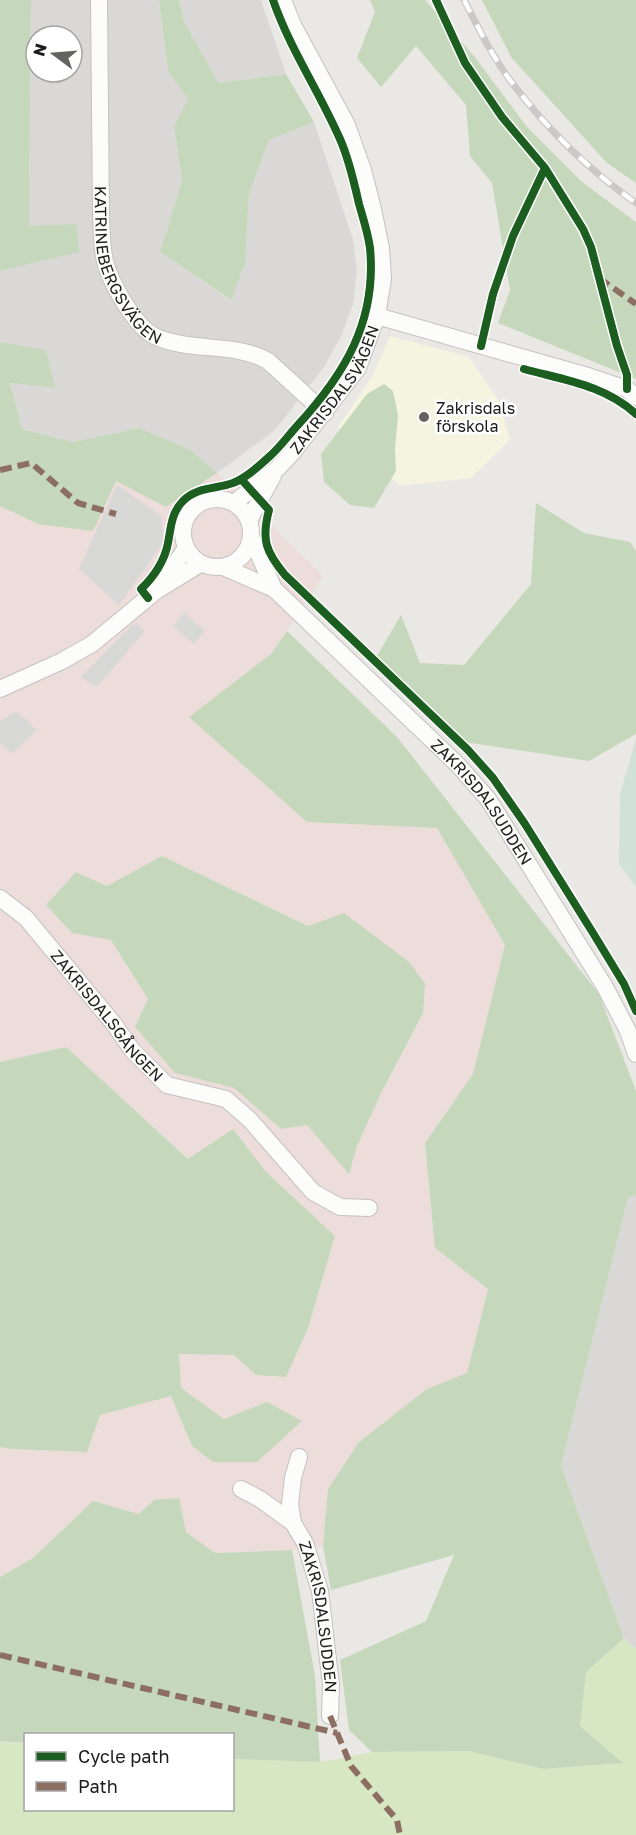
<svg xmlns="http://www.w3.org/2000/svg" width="636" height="1835" font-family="'Golos Text',sans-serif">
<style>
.residential{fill:#d9d8d6;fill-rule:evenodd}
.commercial{fill:#ecdcda;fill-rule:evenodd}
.education{fill:#f5f4e0}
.religious{fill:#d8d8d6}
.grass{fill:#d7e7c4}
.forest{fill:#c6d8bb}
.wetland{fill:#d2e1d8}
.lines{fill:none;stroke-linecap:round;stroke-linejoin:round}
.minor-casing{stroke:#c3c2c1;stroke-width:18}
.minor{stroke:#fcfcfb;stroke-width:16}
.rail-casing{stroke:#c9c9c8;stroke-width:7}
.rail{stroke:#fff;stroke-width:4.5;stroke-dasharray:14;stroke-linecap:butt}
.quiet{stroke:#8d6e63;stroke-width:6;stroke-dasharray:12 6;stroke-linecap:butt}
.cycleway-casing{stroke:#fff;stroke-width:11}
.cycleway{stroke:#1b5e20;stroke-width:8}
.poi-dot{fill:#646362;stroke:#fff;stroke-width:2}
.labels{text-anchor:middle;stroke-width:5;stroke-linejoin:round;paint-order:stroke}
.street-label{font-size:16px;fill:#1c1c1c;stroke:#fff}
.poi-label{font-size:16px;fill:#1c1c1c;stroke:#fff;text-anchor:start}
</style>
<rect width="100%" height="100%" fill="#eae8e5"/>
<!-- residential -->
<path class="residential" d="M31 0H159L168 71 189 99 174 127 182 180 160 252 230 300 245 264 249 194 269 140 314 122 353 240 357 271 353 304 341 336 324 367 275 430 217 473 191 450 139 428 73 442 22 429 10 383 54 388 46 350 0 342V271L79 251 29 226ZM36 36H72V72H36Z
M179 0H261L286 74 219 83 184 22Z
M636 1195V1649L624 1638 561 1466 628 1198Z"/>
<!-- commercial -->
<path class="commercial" d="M217 473 323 576 271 654 190 717 307 822 437 828 505 945 473 1074 425 1143 435 1248 488 1289 467 1374 427 1389 328 1489 323 1546 292 1550 215 1553 186 1532 154 1500 139 1514 93 1501 33 1558 0 1577V1447L12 1449 87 1452 99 1415 171 1396 192 1446 213 1462 267 1402 224 1419 181 1388 179 1353 234 1355 256 1375 286 1377 308 1328 335 1236 266 1172 233 1129 189 1159 66 1047 0 1062V506L38 524 116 480 166 507ZM162 856 309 926 423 1013 380 1095 357 1146 349 1173 307 1125 281 1129 234 1088 175 1073 148 999 111 940 72 933 46 905 76 872 107 886Z"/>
<!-- education -->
<path class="education" d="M390 336 469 357 499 401 510 440 471 478 400 486 338 427 373 375Z"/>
<!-- religious -->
<path class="religious" d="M117 485 161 516 164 541 119 605 79 569Z
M184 613 205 631 194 644 173 626Z
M135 622 145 631 102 681 96 687 81 677Z
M16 711 37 730 12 754 0 743V721Z"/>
<!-- grass -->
<path class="grass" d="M624 1638 636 1649V1835H0V1741L25 1744 26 1810H232L233 1759 320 1762 372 1752 469 1751 543 1769 622 1763 580 1726 586 1672Z"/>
<!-- forest -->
<path class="forest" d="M0 0H31L29 226 77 224 79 252 0 271Z
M159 0H179L184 22 219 83 286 74 314 122 269 140 249 194 245 264 231 300 160 252 182 180 174 127 188 99 168 71Z
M370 0H425L474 56 527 127 582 182 636 222V379L498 323 510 290 492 183 470 156 466 105 416 46 381 87 357 58 375 12Z
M482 0H636V183L607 163 511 57Z
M0 342 46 350 55 388 10 383 22 429 73 442 139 428 191 450 217 473 166 507 116 481 93 531 38 524 0 506Z
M384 384 393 391 398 415 395 449 396 471 374 508 350 505 324 482 321 454 367 394Z
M536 503 584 533 630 542 636 551V734L589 761 465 742 377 656 401 615 420 663 464 665 531 584Z
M287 631 397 737 599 994 636 1091V1195L628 1198 561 1466 624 1638 586 1672 580 1726 623 1763 543 1769 469 1751 372 1752 349 1730 340 1660 426 1621 454 1555 331 1590 323 1546 328 1489 359 1442 427 1389 467 1373 488 1289 435 1248 425 1143 473 1074 505 945 437 828 307 822 189 717 271 654Z
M162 856 308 926 344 913 409 962 425 984 423 1013 380 1095 357 1146 349 1174 307 1125 281 1129 234 1088 175 1073 135 1027 148 999 111 940 72 933 46 905 76 872 107 886Z
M66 1047 188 1159 233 1129 266 1172 335 1236 308 1328 286 1377 256 1375 234 1355 179 1354 181 1388 224 1419 267 1402 302 1421 257 1462H213L192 1446 171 1396 100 1415 87 1452 12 1449 0 1447V1062Z
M179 1498 186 1532 215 1553 292 1550 315 1676 320 1762 233 1759 232 1734H26L25 1743 0 1741V1577L33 1558 93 1501 139 1514 154 1500Z"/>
<!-- wetland -->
<path class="wetland" d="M636 739V887L619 864 620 794Z"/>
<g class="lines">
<!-- minor casing -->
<g class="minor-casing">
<g id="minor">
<path id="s1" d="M99 0 101 215C102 231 101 249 106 265 112 285 132 319 148 332 158 340 174 343 187 345 214 349 244 347 268 361L325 413"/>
<path d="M377 316 588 376 627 389 636 397"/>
<circle cx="217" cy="533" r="34"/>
<path id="s2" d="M234 503 278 468 293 452 358 368 377 316 383 279 381 248 373 209 363 170 347 125 293 25 283 0"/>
<path d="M249 520 273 476"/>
<path d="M251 537 274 589"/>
<path id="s3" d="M223 567 274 589 458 765 488 799 605 987 628 1031 636 1054"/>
<path d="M160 586 186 548"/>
<path d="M0 689 62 661 92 644 156 591 200 564"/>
<path id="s4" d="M0 898 26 918 114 1024 132 1050 167 1085 226 1099 250 1120 313 1192 340 1207 369 1208"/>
<path id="s5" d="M299 1457 293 1478 290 1504 293 1523 305 1543 320 1591 331 1685 330 1716"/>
<path d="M241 1489 260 1499 293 1523"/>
</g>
</g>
<!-- minor -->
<use href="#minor" class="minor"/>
<!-- rail casing -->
<g class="rail-casing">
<path id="rail" d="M464 0C478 27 492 56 510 80 545 127 589 170 636 203"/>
</g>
<!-- rail -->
<use href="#rail" class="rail"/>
<!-- quiet -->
<path class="quiet" d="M599 278 636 304
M0 470 31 463 78 503 116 514
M0 1655 337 1733
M330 1716 351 1766 397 1820 400 1835"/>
<!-- cycleway casing -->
<g class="cycleway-casing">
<path id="cycleway" d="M436 0 465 63 502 117 545 168 583 229 591 247 617 346 627 375V389
M481 346 493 294 513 236 545 168
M524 369C564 380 604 385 636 414
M241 479 269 510C261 540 266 552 285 575L468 750 493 778 525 824 593 933 624 984 636 1011
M148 598 141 589C154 577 165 560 168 543 171 528 171 513 183 501 196 487 216 489 233 483 246 478 259 466 270 456 280 447 288 436 297 426 345 374 377 321 370 248 368 233 363 218 359 204 354 182 349 159 340 139 319 91 290 49 273 0"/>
</g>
<!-- cycleway -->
<use href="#cycleway" class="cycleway"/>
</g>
<!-- markers -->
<circle class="poi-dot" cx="424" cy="417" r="6"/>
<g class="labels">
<!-- street labels -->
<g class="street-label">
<text dy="6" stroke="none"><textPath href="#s1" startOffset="273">KATRINEBERGSVÄGEN</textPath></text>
<text dy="6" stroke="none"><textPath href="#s2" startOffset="154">ZAKRISDALSVÄGEN</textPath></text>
<text dy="6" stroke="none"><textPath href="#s3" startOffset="354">ZAKRISDALSUDDEN</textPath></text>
<text dy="6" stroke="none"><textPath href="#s4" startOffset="160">ZAKRISDALSGÅNGEN</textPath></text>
<text dy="6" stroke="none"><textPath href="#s5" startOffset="166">ZAKRISDALSUDDEN</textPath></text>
</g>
<!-- poi labels -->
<g class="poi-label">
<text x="436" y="414">Zakrisdals<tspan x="436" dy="18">förskola</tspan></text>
</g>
</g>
<!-- legend -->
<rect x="24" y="1733" width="210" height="78" fill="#ffffff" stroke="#a4a4a4" stroke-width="1.5"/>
<rect x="36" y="1752" width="30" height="9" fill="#1b5e20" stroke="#a4a4a4" stroke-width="1.5"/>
<text x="78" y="1763" font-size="18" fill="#1c1c1c">Cycle path</text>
<rect x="36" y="1782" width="30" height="9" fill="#8d6e63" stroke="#a4a4a4" stroke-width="1.5"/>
<text x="78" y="1793" font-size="18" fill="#1c1c1c">Path</text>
<!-- north arrow -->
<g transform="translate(54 54) rotate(286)"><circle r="28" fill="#ffffff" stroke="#a4a4a4" stroke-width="1.5"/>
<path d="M0-4.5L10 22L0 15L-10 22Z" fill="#646362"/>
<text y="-9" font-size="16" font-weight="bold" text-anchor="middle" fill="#1c1c1c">N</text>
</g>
</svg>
